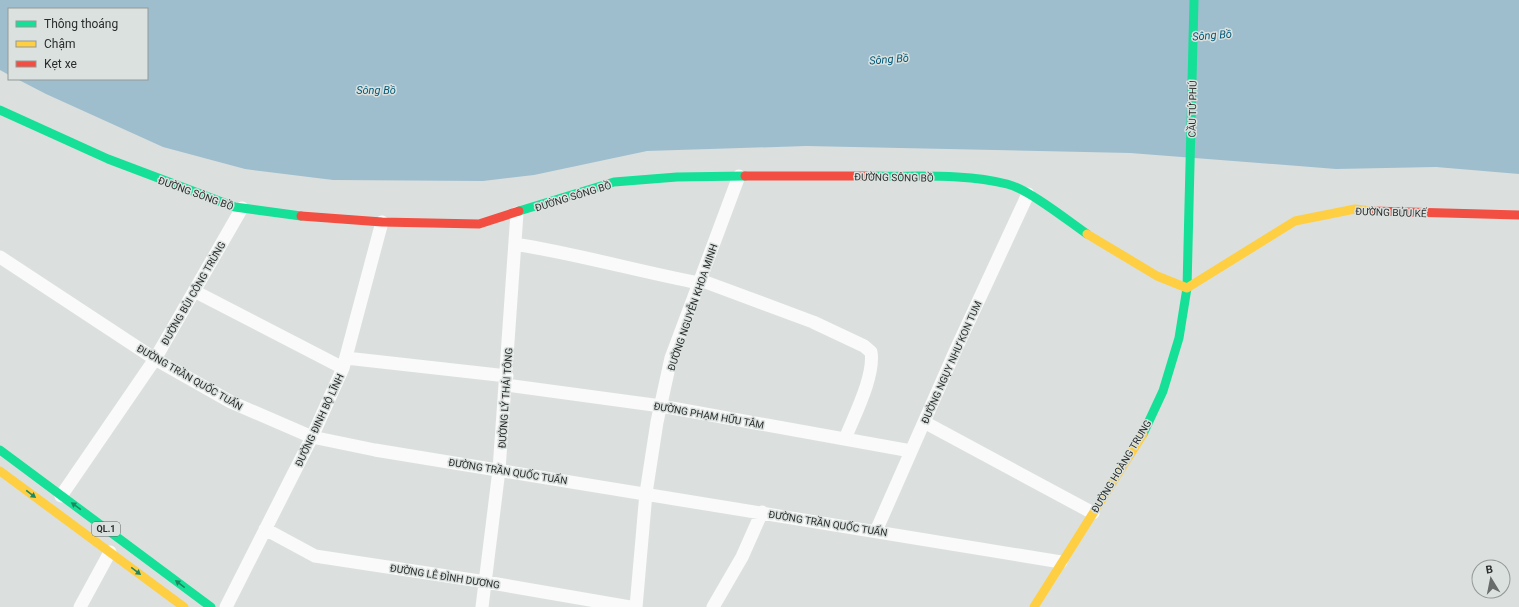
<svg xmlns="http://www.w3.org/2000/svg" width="1519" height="607" font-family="Roboto,sans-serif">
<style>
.water{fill:#9ebece}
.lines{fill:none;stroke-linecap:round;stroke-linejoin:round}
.street{stroke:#fafafa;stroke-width:13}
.fast{stroke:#16e098;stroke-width:9}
.slow{stroke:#ffcf43;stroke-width:9}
.jam{stroke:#f24e42;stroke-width:9}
.oneway{fill:#208662}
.labels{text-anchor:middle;stroke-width:3;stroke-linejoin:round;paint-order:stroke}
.shield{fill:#dae1df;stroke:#5f6362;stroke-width:1}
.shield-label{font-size:9px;font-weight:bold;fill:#2a2d2c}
.street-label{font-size:10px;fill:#2a2d2c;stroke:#dae1df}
.water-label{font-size:11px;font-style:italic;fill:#005877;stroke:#dae1df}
</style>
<rect width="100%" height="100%" fill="#dbe0de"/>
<!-- water -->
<path class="water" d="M0 0H1519V174L1436 167 1336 169 1130 153 806 146 647 151 534 175 483 181 333 180 245 169 163 147 46 94 17 79H147V9H9V75L0 70Z"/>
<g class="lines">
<!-- street -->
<path class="street" d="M515 244C577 254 637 271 699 283
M0 257 155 359 231 402 312 437 375 450 1061 562
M700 280 813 322 864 346 871 352C875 376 854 416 845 439
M194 291 343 368
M346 358 507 376
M506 385 661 406 911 451
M924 422 1093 513
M61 496 155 359 242 208
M265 529 315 556 486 582 630 607
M876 531 957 347 1028 194
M80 607 110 552
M226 607 312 437 343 368 382 222
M482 607 499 470 517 213
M636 607 646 493 657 422 671 358 739 176
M713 607 742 557 762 512"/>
<!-- fast -->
<path class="fast" d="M0 110 108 159 235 207 301 216
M873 176C917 177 964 173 1007 184 1028 189 1067 220 1087 234
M519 211 614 182 677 177 745 176
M1143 434 1163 391 1179 338 1187 288 1194 0
M0 450 211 607"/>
<!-- slow -->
<path class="slow" d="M1087 234 1157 276 1187 288 1295 221 1355 209 1372 211
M0 471 184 607
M1034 607 1143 434"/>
<!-- jam -->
<path class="jam" d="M745 176H873
M1372 211 1519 215
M301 216 382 222 479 224 519 211"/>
</g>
<!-- one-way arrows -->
<defs><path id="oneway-solid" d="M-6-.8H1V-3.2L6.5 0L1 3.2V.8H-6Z"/></defs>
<g class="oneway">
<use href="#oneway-solid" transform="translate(31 494) rotate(37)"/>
<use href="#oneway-solid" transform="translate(76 506) rotate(-144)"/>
<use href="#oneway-solid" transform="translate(136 571) rotate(37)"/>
<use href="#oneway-solid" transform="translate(180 584) rotate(-143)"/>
</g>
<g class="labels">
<!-- shield labels -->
<rect class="shield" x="92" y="522" width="28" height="14" rx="3"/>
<g class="shield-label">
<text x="106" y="532">QL.1</text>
</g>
<!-- street labels -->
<g class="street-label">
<text transform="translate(1192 109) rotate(-89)" y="4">CẦU TỨ PHÚ</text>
<text transform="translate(894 177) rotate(1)" y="4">ĐƯỜNG SÔNG BỒ</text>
<text transform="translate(196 193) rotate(20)" y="4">ĐƯỜNG SÔNG BỒ</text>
<text transform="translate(573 196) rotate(-17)" y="4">ĐƯỜNG SÔNG BỒ</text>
<text transform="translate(1391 212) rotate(2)" y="4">ĐƯỜNG BỬU KẾ</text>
<text transform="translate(193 293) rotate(-60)" y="4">ĐƯỜNG BÙI CÔNG TRỪNG</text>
<text transform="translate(692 307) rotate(-71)" y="4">ĐƯỜNG NGUYỄN KHOA MINH</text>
<text transform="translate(951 362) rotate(-66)" y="4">ĐƯỜNG NGỤY NHƯ KON TUM</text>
<text transform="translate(190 377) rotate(30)" y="4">ĐƯỜNG TRẦN QUỐC TUẤN</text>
<text transform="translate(505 398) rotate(-86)" y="4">ĐƯỜNG LÝ THÁI TÔNG</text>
<text transform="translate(709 415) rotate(10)" y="4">ĐƯỜNG PHẠM HỮU TÂM</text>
<text transform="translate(319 420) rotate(-65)" y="4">ĐƯỜNG ĐINH BỘ LĨNH</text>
<text transform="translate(1121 466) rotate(-59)" y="4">ĐƯỜNG HOÀNG TRUNG</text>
<text transform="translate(508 471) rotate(9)" y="4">ĐƯỜNG TRẦN QUỐC TUẤN</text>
<text transform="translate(828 523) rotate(9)" y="4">ĐƯỜNG TRẦN QUỐC TUẤN</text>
<text transform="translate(445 576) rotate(9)" y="4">ĐƯỜNG LÊ ĐÌNH DƯƠNG</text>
</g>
<!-- water labels -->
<g class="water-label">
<text transform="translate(1212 35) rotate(-4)" y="4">Sông Bồ</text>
<text transform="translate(889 59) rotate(-4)" y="4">Sông Bồ</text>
<text x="376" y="94">Sông Bồ</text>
</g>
</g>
<!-- legend -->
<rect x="8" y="8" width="140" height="72" fill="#dae1df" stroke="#949997"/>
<rect x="16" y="21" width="20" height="6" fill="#16e098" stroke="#949997"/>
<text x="44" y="28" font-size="12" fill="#2a2d2c">Thông thoáng</text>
<rect x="16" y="41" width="20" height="6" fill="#ffcf43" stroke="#949997"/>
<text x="44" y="48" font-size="12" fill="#2a2d2c">Chậm</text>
<rect x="16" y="61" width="20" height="6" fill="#f24e42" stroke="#949997"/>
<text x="44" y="68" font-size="12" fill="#2a2d2c">Kẹt xe</text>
<!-- north arrow -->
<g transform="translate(1491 579) rotate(350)"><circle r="19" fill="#dae1df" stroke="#949997"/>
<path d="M0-3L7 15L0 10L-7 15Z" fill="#686c6a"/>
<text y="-6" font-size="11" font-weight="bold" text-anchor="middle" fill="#2a2d2c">B</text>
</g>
</svg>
